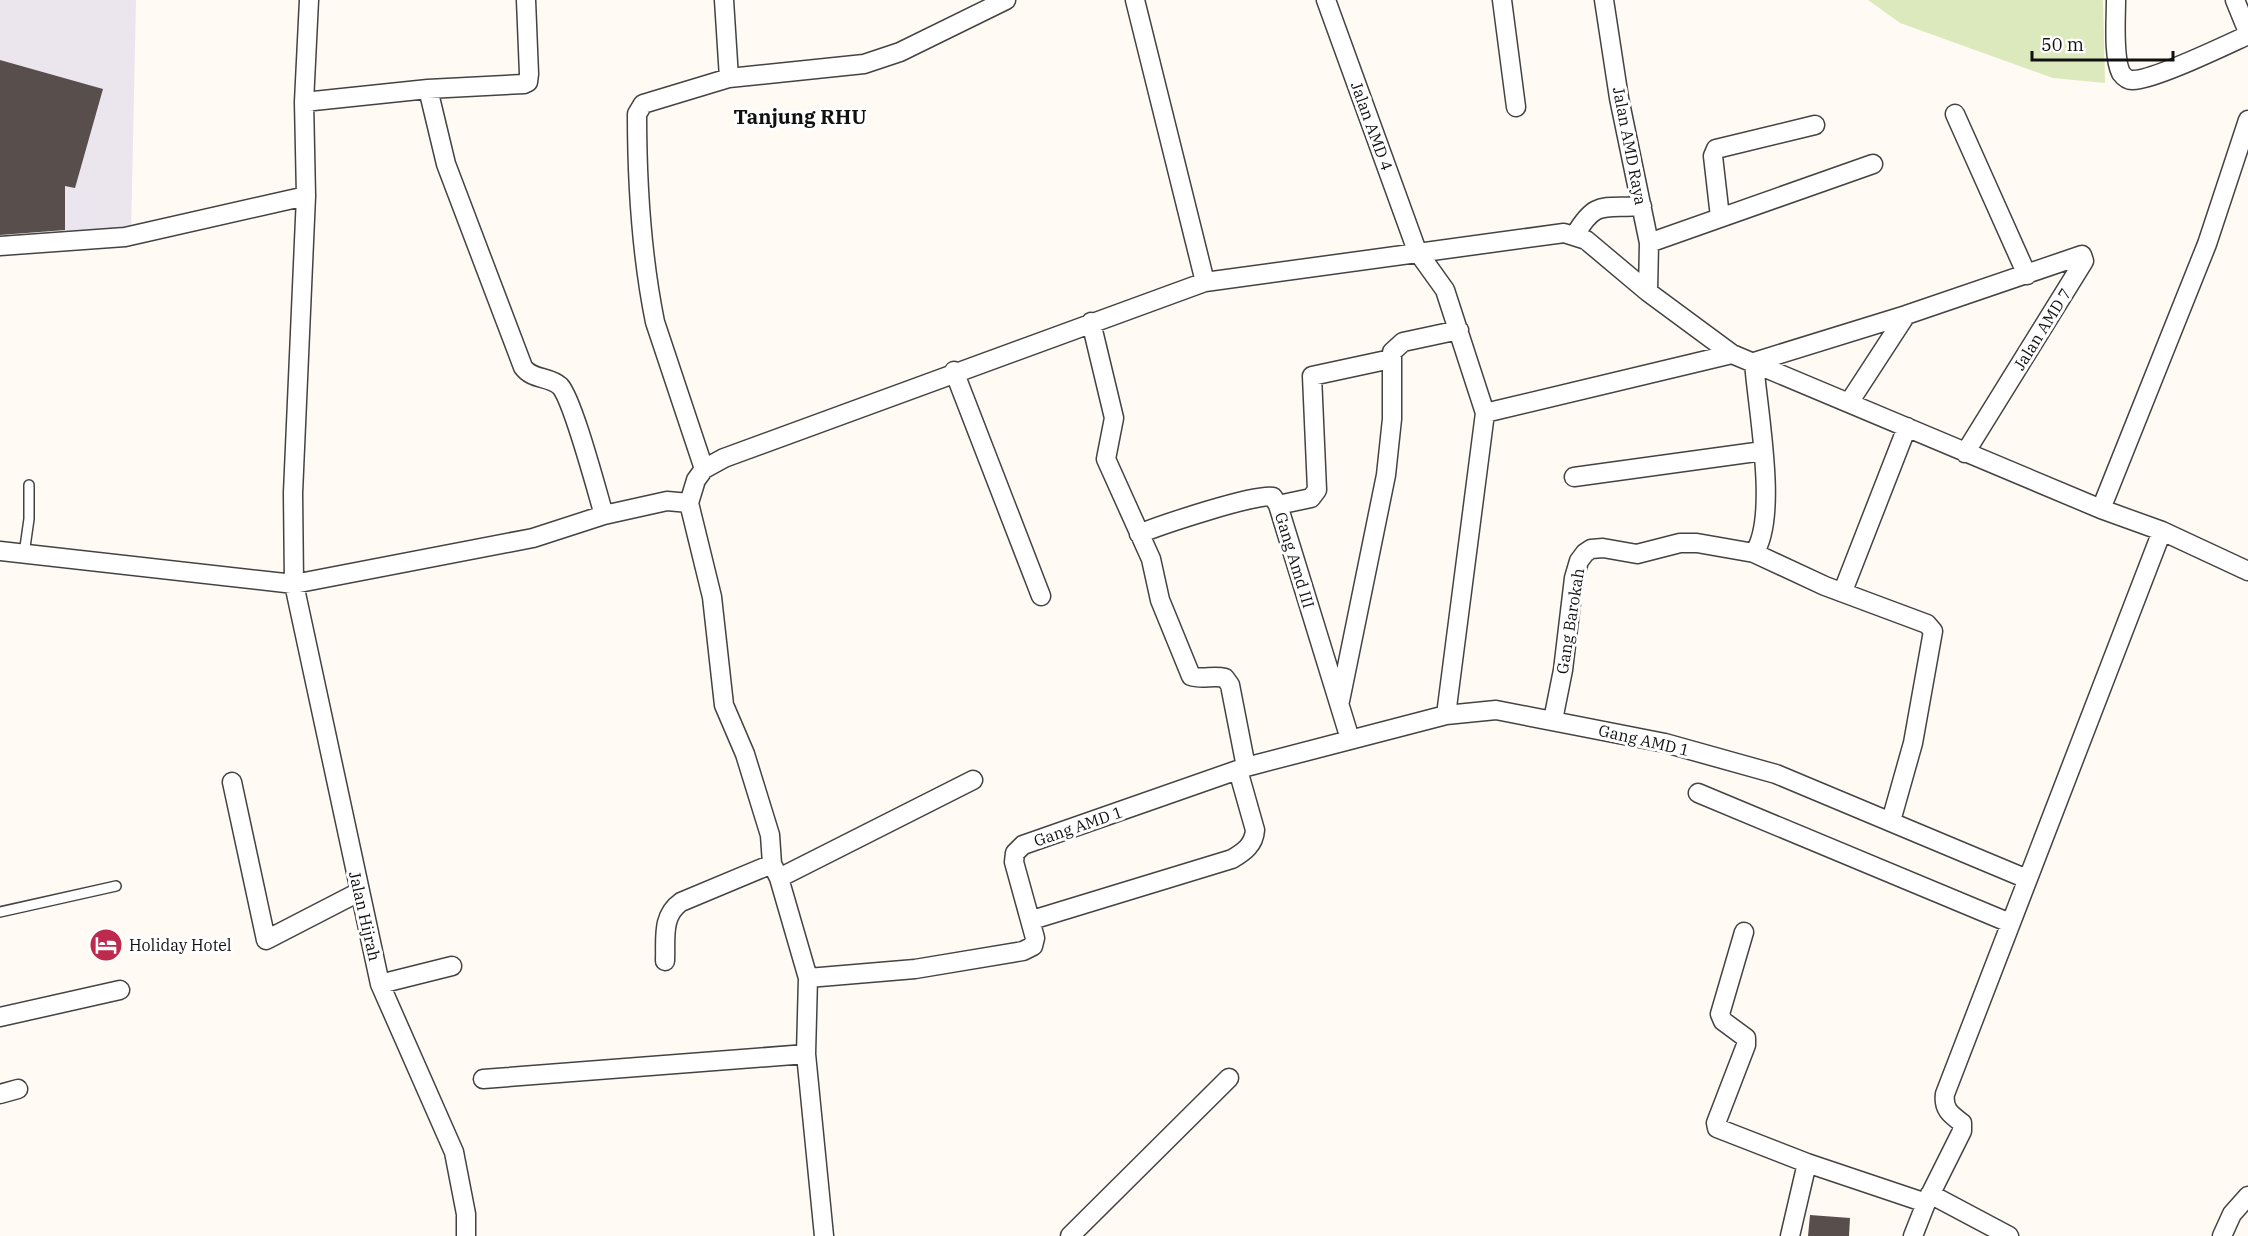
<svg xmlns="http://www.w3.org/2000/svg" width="2248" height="1236" font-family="'IBM Plex Serif',serif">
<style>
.industrial{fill:#ebe5ee}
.green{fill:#dce9bc}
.building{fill:#584f4c}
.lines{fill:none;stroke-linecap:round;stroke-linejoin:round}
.lane-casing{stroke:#434343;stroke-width:12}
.street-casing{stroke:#434343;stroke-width:21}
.lane{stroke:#fff;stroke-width:9}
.street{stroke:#fff;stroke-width:18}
.labels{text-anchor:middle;stroke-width:6;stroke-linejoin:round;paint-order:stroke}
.street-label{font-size:16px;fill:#101010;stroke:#fff}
.poi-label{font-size:16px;fill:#101010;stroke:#fff;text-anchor:start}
.quarter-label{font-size:20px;font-weight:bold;fill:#101010;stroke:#fff}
</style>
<rect width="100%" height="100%" fill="#fffaf3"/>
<!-- industrial -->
<path class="industrial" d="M0 0H136L131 234 0 241Z"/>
<!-- green -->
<path class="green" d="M1868 0H2103L2105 83 2053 78 1900 23Z"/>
<!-- building -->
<path class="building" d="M0 60 103 89 75 188 65 186V230L0 235Z
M1810 1215 1850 1218 1849 1236H1808Z"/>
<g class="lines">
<!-- lane casing -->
<g class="lane-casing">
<path id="lane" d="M24 554 29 519V485
M0 912 116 886"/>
</g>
<!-- street casing -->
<g class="street-casing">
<path id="street" d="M309 0 304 102 306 196 293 493 294 584 380 984 454 1152 466 1214V1236
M1135 0 1205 282
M1326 0 1417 251 1445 290 1485 413 1446 715
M1502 0 1516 107
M1604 0 1619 98 1649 243 1648 292
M2116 0C2116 19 2113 57 2121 73 2124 77 2127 80 2132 80 2152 81 2226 45 2248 35
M2235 0 2248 32
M729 78 864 64 900 52 1006 0
M428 89 446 164 523 367C532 380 549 376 560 386 573 400 597 492 604 515
M304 102 428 89 524 84 528 82 529 74 526 0
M1955 114 2027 275
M1720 217 1713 156 1716 149 1815 125
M1575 235C1596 199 1603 209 1642 206
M1649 243 1873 164
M0 246 125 237 306 196
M1091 322 1114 418 1106 459 1151 559 1160 600 1191 676C1202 680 1213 675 1225 678L1230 685 1246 767
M954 371 1041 596
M1850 401 1906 315
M1485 413 1732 354
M704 469 655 322C641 253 637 184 637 114L643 104 729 78 724 0
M1574 477 1763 451
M1278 505 1311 498 1317 490 1312 376 1391 359
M2101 509 2207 244 2248 120
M1139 534C1158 526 1259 492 1273 497L1278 505 1350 739
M0 551 294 584 533 538 604 515 667 501 689 503
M1843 591 1907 427
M1340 701 1386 475 1392 419V352L1403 342 1459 330
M1553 720 1563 670 1574 578 1579 561 1585 553 1591 549 1603 548 1637 554 1680 543H1697L1754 553
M232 782 266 940 359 892
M1698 793 2010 923
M1891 821 1913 743 1933 631 1927 624 1825 586 1754 553C1779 517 1757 407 1754 362L1906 315 2082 255 2084 261 1965 453
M779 878 973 780
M1032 920 1232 859C1244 852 1254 845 1255 830L1238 770
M1744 932 1720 1014 1723 1021 1746 1038V1045L1716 1123 1717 1128 1807 1163 1926 1203
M665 961C666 939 661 916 681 902L772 864
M808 978 915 969 1023 951 1033 946 1035 938 1014 862 1015 853 1023 845 1246 767 1446 715 1496 710 1665 743 1776 774 2027 879
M380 984 452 966
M0 1017 120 990
M483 1079 806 1054
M0 1094 18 1089
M1930 1194 2009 1236
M824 1236 806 1054 808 978 779 878 772 864 770 835 745 754 724 705 712 597 689 503 696 480 704 469 724 458 1205 282 1564 233 1586 240 1648 292 1732 354 2101 509 2162 531 2248 571
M1070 1236 1229 1078
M1790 1236 1807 1163
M1913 1236 1926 1203 1962 1131V1123C1950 1114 1943 1109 1945 1094L2162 531
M2222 1236 2232 1214 2248 1196"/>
</g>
<!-- lane -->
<use href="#lane" class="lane"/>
<!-- street -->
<use href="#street" class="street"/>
</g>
<!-- icons -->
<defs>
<g id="hotel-disc" transform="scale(1.725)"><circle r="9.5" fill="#bd2a4d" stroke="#fff"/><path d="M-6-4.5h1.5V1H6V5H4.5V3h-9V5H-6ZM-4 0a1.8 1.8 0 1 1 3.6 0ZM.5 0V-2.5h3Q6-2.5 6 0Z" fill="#fff"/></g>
</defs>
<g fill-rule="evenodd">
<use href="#hotel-disc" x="106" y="945"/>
</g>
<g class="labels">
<!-- street labels -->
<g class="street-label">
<text transform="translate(1372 126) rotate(70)" y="6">Jalan AMD 4</text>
<text transform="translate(1630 146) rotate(79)" y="6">Jalan AMD Raya</text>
<text transform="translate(2042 329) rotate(-58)" y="6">Jalan AMD 7</text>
<text transform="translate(1295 560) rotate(73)" y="6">Gang Amd III</text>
<text transform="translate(1570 621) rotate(-81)" y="6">Gang Barokah</text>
<text transform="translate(1644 740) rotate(13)" y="6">Gang AMD 1</text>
<text transform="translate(1078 826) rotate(-19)" y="6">Gang AMD 1</text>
<text transform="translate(365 916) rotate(77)" y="6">Jalan Hijrah</text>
</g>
<!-- poi labels -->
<g class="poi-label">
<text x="129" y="951">Holiday Hotel</text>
</g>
<!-- quarter labels -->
<g class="quarter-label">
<text x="800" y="124">Tanjung RHU</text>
</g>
</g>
<!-- scale -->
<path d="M2032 51v9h141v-9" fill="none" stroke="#101010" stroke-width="3"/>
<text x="2041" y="51" font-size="18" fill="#101010" stroke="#ffffff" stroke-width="4.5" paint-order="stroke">50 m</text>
</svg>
